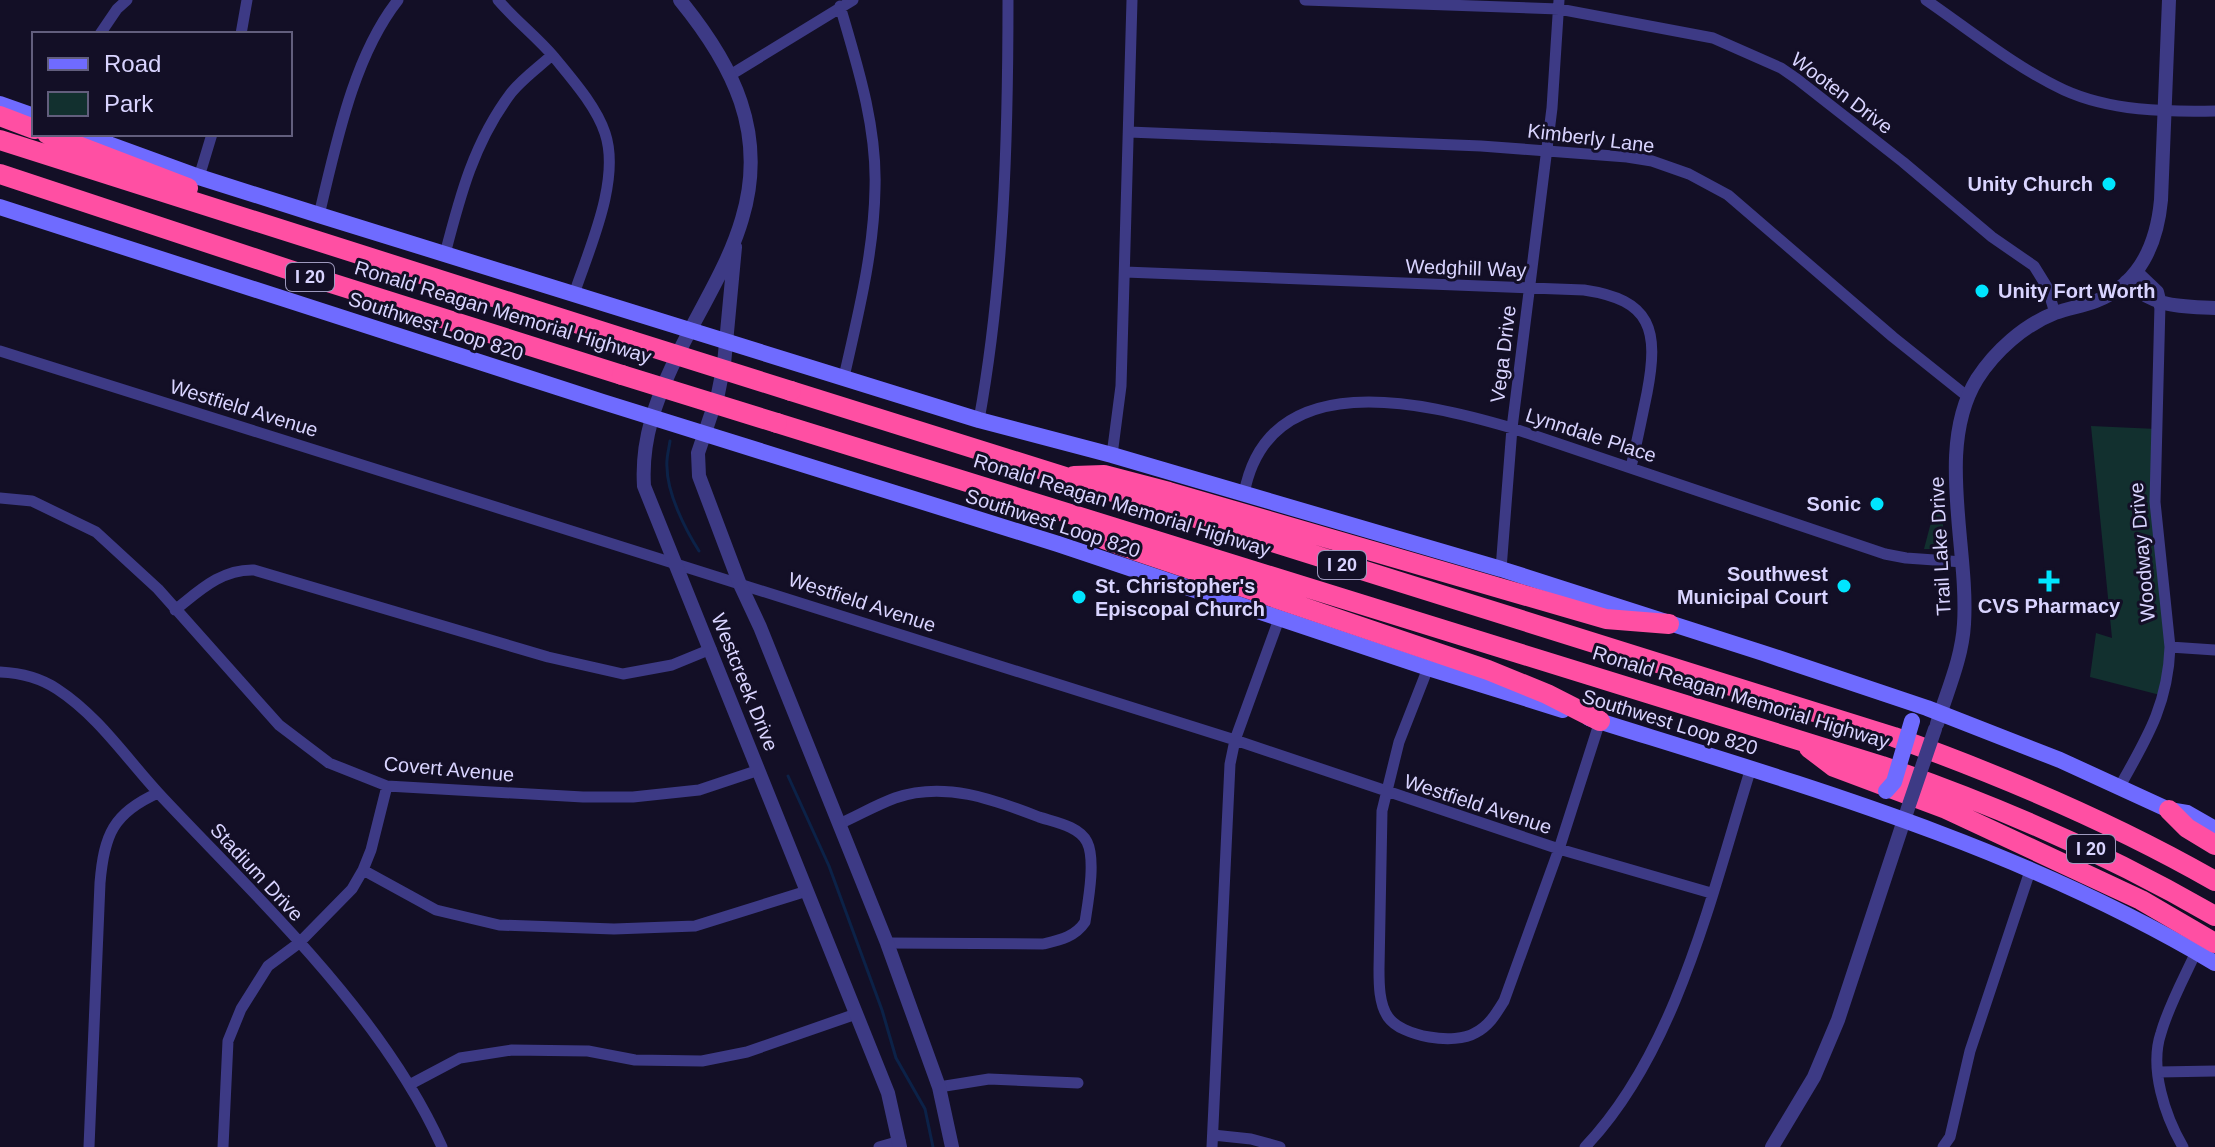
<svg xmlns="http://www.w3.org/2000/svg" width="2215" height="1147" font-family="Helvetica,sans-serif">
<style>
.green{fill:#12302f}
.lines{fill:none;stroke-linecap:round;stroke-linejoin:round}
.stream{stroke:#0c2248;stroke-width:3}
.minor{stroke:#3d3a85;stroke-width:11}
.tertiary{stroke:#3d3a85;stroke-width:14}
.secondary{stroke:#6f6bff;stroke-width:16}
.motorway{stroke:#ff4fa3;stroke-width:20}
.tertiary-bridge{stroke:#3d3a85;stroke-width:14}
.secondary-bridge{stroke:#6f6bff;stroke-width:16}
.motorway-bridge{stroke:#ff4fa3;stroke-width:20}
.poi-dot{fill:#00e5ff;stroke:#130f26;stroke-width:3}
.labels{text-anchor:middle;stroke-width:6;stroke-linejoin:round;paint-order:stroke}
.shield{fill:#130f26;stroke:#9e99be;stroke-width:2}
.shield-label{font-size:18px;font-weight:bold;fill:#d9d4ff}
.street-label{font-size:20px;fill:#d9d4ff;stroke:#130f26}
.poi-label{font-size:20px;font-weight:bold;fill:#d9d4ff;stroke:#130f26;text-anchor:end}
</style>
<rect width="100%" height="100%" fill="#130f26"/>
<!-- green -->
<path class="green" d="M2091 426 2157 429 2155 476 2170 647 2164 696 2090 677 2096 633 2112 638Z
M1934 511 1942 513 1945 549H1924Z"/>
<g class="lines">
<!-- stream -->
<path class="stream" d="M670 441C669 449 666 458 667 467 667 493 685 529 699 551
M788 776 829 866 882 1010 896 1058 925 1109 933 1147"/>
<!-- minor -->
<path class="minor" d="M498 0C515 20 537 37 554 57 572 79 596 106 605 133 621 180 589 249 574 294
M1305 0 1559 9 1713 38 1781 68 1797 79 1903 162 1992 237 2034 266 2047 287 2055 313
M1926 0C1971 31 2015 67 2064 90 2110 111 2166 112 2215 111
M840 6C857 64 877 126 875 188 874 252 858 315 844 377
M100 34 117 9 127 0
M241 34 247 0
M732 74 853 0
M1129 132 1481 146 1627 157 1652 161 1689 174 1728 195 1893 337 1968 397
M199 177 212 134
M319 215C336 145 353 57 398 0
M445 254C460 196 474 142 511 93 522 79 539 67 552 55
M1125 272 1584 290C1652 300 1659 330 1647 393 1642 417 1637 442 1631 467
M0 351 1235 740 1559 849 1711 893
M979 420C1004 282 1008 140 1008 0
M1112 455 1121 386 1132 0
M1244 494C1268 364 1423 402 1512 428L1885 554 1906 558 1963 562
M0 498 32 501 96 532 158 589 279 725 329 763 387 786 583 797H633L699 790 759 770
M1501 569 1512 428 1552 108 1559 0
M175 610C199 591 221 569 254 570L548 657 623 674 672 665 711 649
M2170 647 2215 650
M1428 668 1399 742 1382 811 1379 969C1379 984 1379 1004 1388 1017 1402 1037 1455 1045 1475 1033 1489 1026 1496 1014 1504 1001L1559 849 1600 721
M0 672C21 673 39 677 57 689 100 717 128 761 163 798 261 902 383 1015 442 1147
M2120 786C2147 738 2168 704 2170 647L2155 502 2160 304
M839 824C857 816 876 805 895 798 944 781 993 799 1039 817 1054 822 1079 826 1087 842 1096 860 1088 902 1085 922 1075 937 1060 940 1043 944L887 943
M363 870 436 910 499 925 614 929 695 926 807 891
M2159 1072 2215 1071
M409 1085 460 1058 512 1050 588 1051 635 1060 702 1061 747 1052 856 1014
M939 1087 989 1079 1078 1083
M1213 1135 1251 1139 1280 1147
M89 1147 100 883C104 835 113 813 158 793
M223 1147 228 1041 241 1009 268 966 299 943 352 889 363 870 371 850 387 786
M879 1147 900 1141
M1212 1147 1230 764 1235 740 1279 619
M1585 1147C1677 1051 1712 892 1751 768
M1943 1147 1950 1137 1970 1051 2031 868
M2183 1147C2165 1116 2149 1068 2161 1033 2169 1005 2184 978 2196 952"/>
<!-- tertiary -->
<path class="tertiary" d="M680 0C733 65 768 133 742 219 728 267 698 312 676 358 656 400 641 439 644 486L888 1093 900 1147
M735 247 724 364 718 394 698 453 699 476 739 582 760 627 887 943 939 1087 952 1147
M2136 272 2157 292 2160 304
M2126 282C2159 308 2175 306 2215 308
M1937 724C1947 691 1962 659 1964 624 1969 547 1935 447 1977 379 1995 351 2024 325 2055 313 2069 308 2083 306 2096 301 2140 284 2157 243 2161 200L2169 0
M1772 1147 1814 1077 1838 1020 1909 805"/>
<!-- secondary -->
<path class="secondary" d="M0 104 34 116
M81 134 199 177 319 215 979 420 1112 455 1501 569 1763 653 1927 708 2060 760 2169 810 2187 813 2215 829
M0 207 603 402 1058 544 1428 668 1563 710
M1589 718C1806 786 2018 846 2215 963"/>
<!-- motorway -->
<path class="motorway" d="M0 116 34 129
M47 134 188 188
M0 140 629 340
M0 174 293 271 622 375
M791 391 1894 737C2005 777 2112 822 2215 881
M777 423 1882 766C1998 806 2108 854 2215 916
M1074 476 1104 475 1169 492 1606 619 1669 624
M1090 527 1104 539 1137 551 1488 670 1547 694 1600 721
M1809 748 1834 767 1946 809 2141 900 2215 943
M2169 810 2187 828 2215 845"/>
<!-- tertiary-bridge -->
<path class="tertiary-bridge" d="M1909 805 1935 729"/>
<!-- secondary-bridge -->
<path class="secondary-bridge" d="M1886 791 1894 782 1912 721"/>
<!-- motorway-bridge -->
<path class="motorway-bridge" d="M629 340 791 391
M622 375 777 423"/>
</g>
<!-- markers -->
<g class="poi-dot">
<circle cx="2109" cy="184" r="8"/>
<circle cx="1982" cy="291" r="8"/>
<circle cx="1877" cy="504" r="8"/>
<path d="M2045 569h8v8h8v8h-8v8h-8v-8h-8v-8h8z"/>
<circle cx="1844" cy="586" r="8"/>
<circle cx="1079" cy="597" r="8"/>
</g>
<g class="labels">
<!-- shield labels -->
<g class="shield">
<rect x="286" y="263" width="48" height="28" rx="6"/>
<rect x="1318" y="551" width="48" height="28" rx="6"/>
<rect x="2067" y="835" width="48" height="28" rx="6"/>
</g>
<g class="shield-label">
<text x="310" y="283">I 20</text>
<text x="1342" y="571">I 20</text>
<text x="2091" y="855">I 20</text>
</g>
<!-- street labels -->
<g class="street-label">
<text transform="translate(1842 93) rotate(37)" y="7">Wooten Drive</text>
<text transform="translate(1591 138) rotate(7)" y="7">Kimberly Lane</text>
<text transform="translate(1466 268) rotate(2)" y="7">Wedghill Way</text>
<text transform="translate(503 312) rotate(17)" y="7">Ronald Reagan Memorial Highway</text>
<text transform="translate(436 326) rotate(18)" y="7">Southwest Loop 820</text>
<text transform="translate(1503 354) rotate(-83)" y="7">Vega Drive</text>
<text transform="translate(244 408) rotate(17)" y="7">Westfield Avenue</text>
<text transform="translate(1591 435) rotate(18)" y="7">Lynndale Place</text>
<text transform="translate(1122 505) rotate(17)" y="7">Ronald Reagan Memorial Highway</text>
<text transform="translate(1053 523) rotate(18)" y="7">Southwest Loop 820</text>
<text transform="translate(1940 546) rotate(-93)" y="7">Trail Lake Drive</text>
<text transform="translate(2142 552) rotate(-95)" y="7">Woodway Drive</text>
<text transform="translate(862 602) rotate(18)" y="7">Westfield Avenue</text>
<text transform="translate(745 682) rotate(68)" y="7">Westcreek Drive</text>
<text transform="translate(1741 697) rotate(17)" y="7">Ronald Reagan Memorial Highway</text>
<text transform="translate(1670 722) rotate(17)" y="7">Southwest Loop 820</text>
<text transform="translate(449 769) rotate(5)" y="7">Covert Avenue</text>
<text transform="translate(1478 804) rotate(18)" y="7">Westfield Avenue</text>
<text transform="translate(257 872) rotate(47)" y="7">Stadium Drive</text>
</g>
<!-- poi labels -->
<g class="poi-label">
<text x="2093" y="191">Unity Church</text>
<text x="1998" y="298" text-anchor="start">Unity Fort Worth</text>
<text x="1861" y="511">Sonic</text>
<text x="1828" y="581">Southwest<tspan x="1828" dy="23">Municipal Court</tspan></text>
<text x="1095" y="593" text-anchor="start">St. Christopher's<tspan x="1095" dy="23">Episcopal Church</tspan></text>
<text x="2049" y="613" text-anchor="middle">CVS Pharmacy</text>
</g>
</g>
<!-- legend -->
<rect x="32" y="32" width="260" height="104" fill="#130f26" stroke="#625e7d" stroke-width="2"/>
<rect x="48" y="58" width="40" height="12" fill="#6f6bff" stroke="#625e7d" stroke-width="2"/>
<text x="104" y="72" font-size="24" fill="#d9d4ff">Road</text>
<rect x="48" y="92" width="40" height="24" fill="#12302f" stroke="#625e7d" stroke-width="2"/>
<text x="104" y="112" font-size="24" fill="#d9d4ff">Park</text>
</svg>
